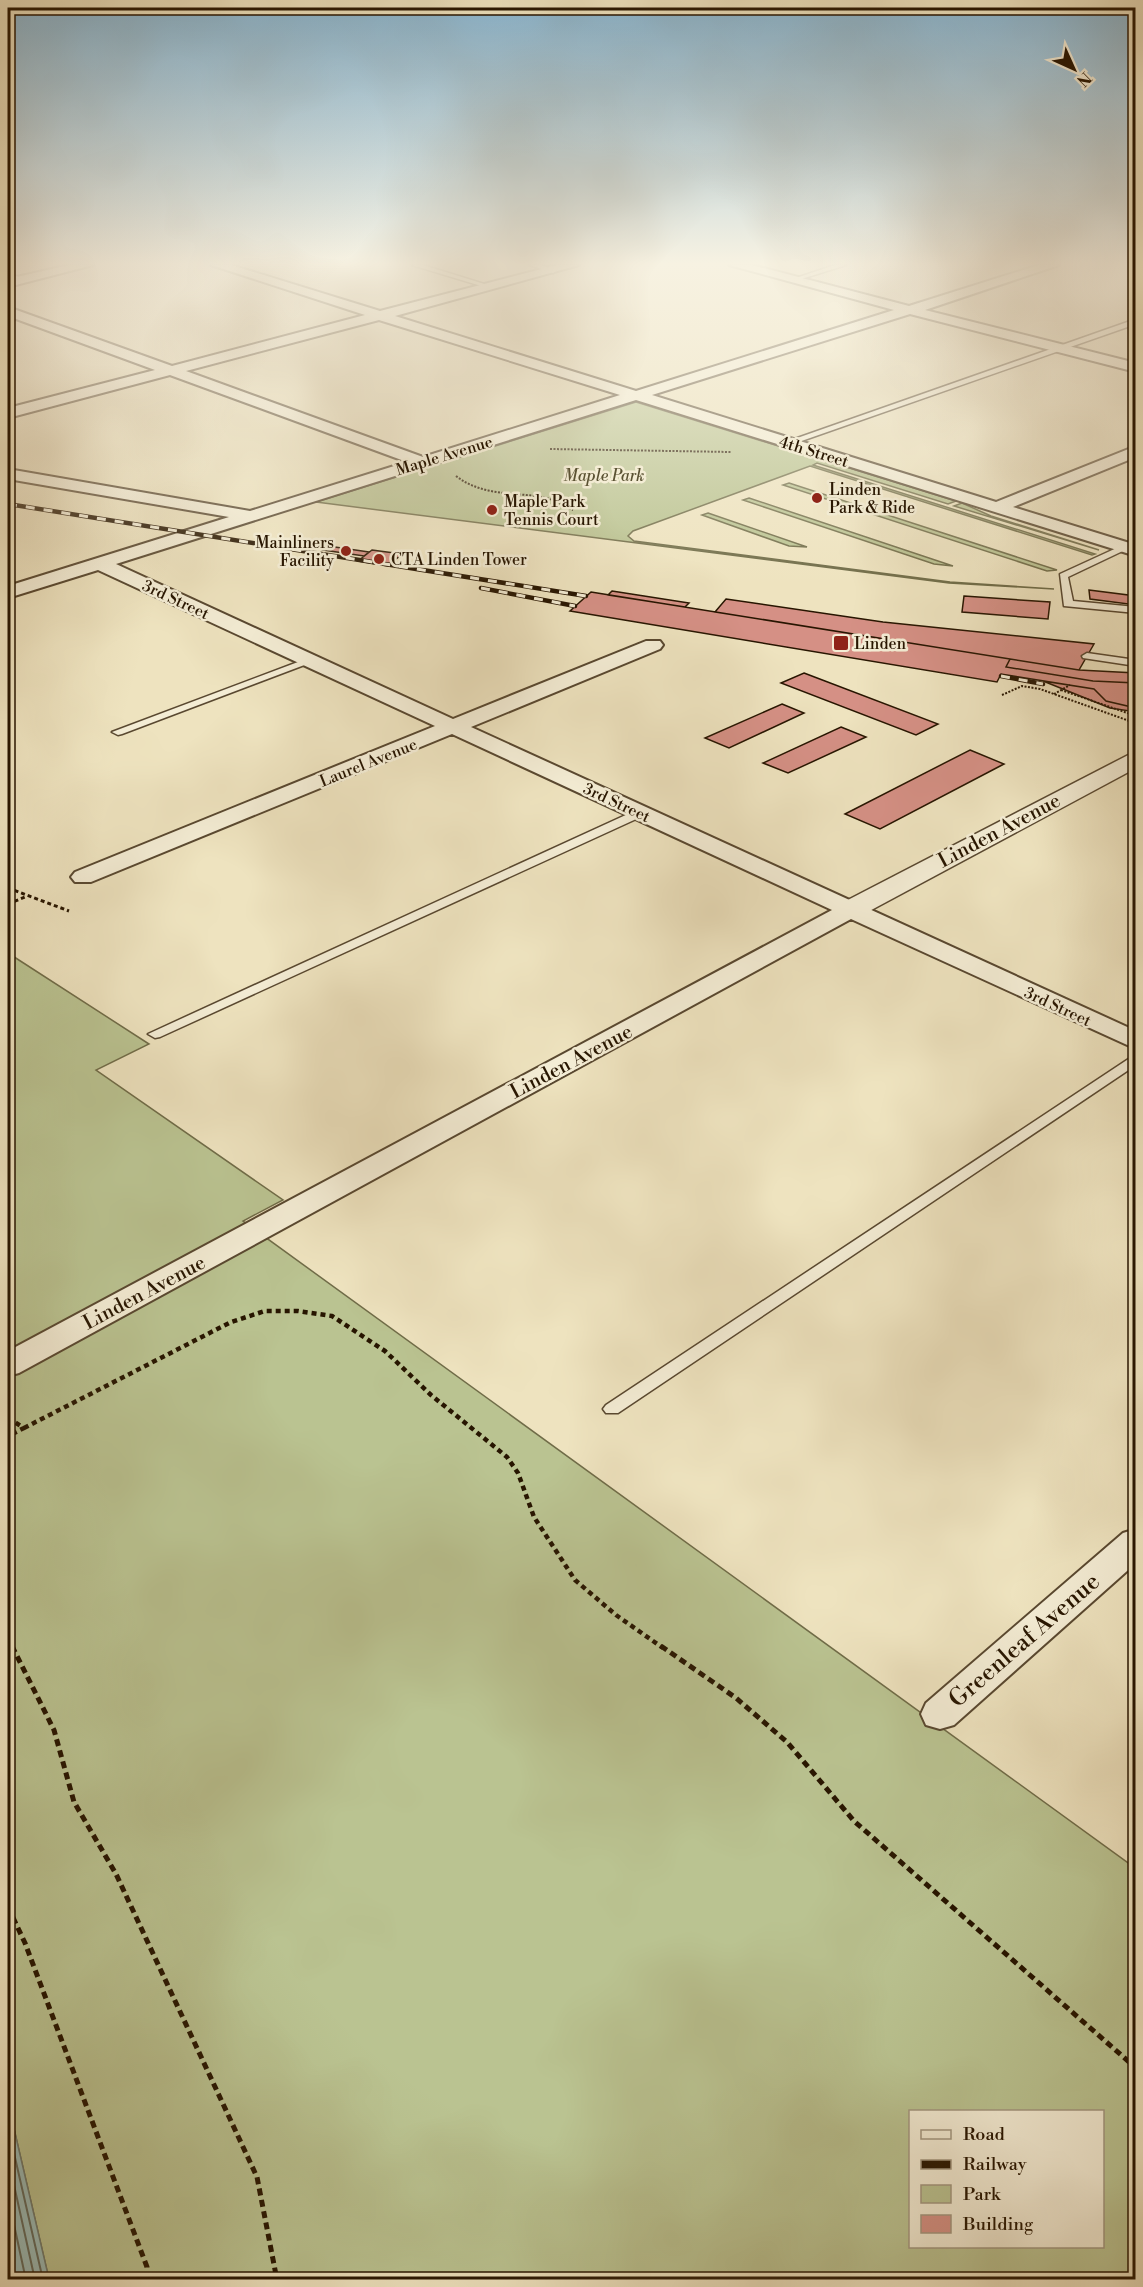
<svg xmlns="http://www.w3.org/2000/svg" width="1143" height="2287" font-family="'Libre Bodoni',serif">
<style>
.green{fill:#bac391;stroke:#706c48;stroke-width:1.5;fill-rule:evenodd}
.water{fill:#9bbdb9;stroke:#6d7a6f;stroke-width:1.5}
.lines{fill:none;stroke-linecap:round;stroke-linejoin:round}
.shore{stroke:#61695c;stroke-width:2}
.building{fill:#d59085;stroke:#271500;stroke-width:1.5}
.service-casing{stroke:#594830;stroke-width:3}
.minor-casing{stroke:#594830;stroke-width:4}
.tertiary-casing{stroke:#594830;stroke-width:3}
.path-far3{stroke:#271500;stroke-width:2;stroke-dasharray:2 1.5;stroke-linecap:butt}
.path-far2{stroke:#271500;stroke-width:3;stroke-dasharray:4 3;stroke-linecap:butt}
.path-far1{stroke:#271500;stroke-width:4.5;stroke-dasharray:5 4;stroke-linecap:butt}
.path{stroke:#271500;stroke-width:5;stroke-dasharray:7 4.5;stroke-linecap:butt}
.service{fill:#f4edd5;fill-rule:evenodd}
.minor{fill:#f4edd5;fill-rule:evenodd}
.tertiary{fill:#f4edd5;fill-rule:evenodd}
.rail-casing{stroke:#271500;stroke-width:4.5}
.rail{stroke:#f4edd5;stroke-width:3;stroke-dasharray:9;stroke-linecap:butt}
.poi-dot{fill:#8f2418;stroke:#f4edd5;stroke-width:2}
.labels{text-anchor:middle;stroke-width:5;stroke-linejoin:round;paint-order:stroke}
.far-street-label{font-size:16px;fill:#271500;stroke:#f4edd5}
.far-park-label{font-size:16px;font-style:italic;fill:#5a5233;stroke:#f4edd5}
.far-poi-label{font-size:16px;fill:#271500;stroke:#f4edd5;text-anchor:start}
.street-label{font-size:20px;fill:#271500;stroke:#f4edd5}
.near-street-label{font-size:24px;fill:#271500;stroke:#f4edd5}
</style>
<rect width="100%" height="100%" fill="#eee3bf"/>
<filter id="stains"><feTurbulence type="fractalNoise" baseFrequency=".00333" numOctaves="4"/><feColorMatrix values="0 0 0 0 .2 0 0 0 0 .09 0 0 0 0 .02 0 0 0 .5 -.17"/></filter>
<radialGradient id="worn" r=".72"><stop offset=".6" stop-color="#630" stop-opacity="0"/><stop offset="1" stop-color="#630" stop-opacity=".3"/></radialGradient>
<!-- green -->
<path class="green" d="M636 402 956 501 948 504 817 463 813 465 1095 554 1092 555 810 466 633 531 628 536 634 541 950 582 1054 589 949 583 316 502Z
M789 483 1057 570 1047 571 783 485Z
M749 498 953 566 934 564 743 500Z
M962 503 991 516 1099 550 954 506Z
M708 513 807 547 789 546 702 515Z
M8 953 149 1044 96 1070 283 1200 243 1221 1135 1868V2279H49L8 2103ZM910 2112H1102V2246H910Z"/>
<!-- water -->
<path class="water" d="M8 2103 49 2279H8Z"/>
<g class="lines">
<!-- shore -->
<path class="shore" d="M8 2127 43 2280
M8 2158 35 2280
M8 2197 26 2280"/>
</g>
<!-- building -->
<path class="building" d="M328 546 369 552 364 556 323 550Z
M372 550 402 554 388 566 358 561Z
M1089 590 1136 596V605L1090 599Z
M612 591 689 603 685 607 608 595Z
M591 592 1010 659 1006 667 1093 681 1136 683V708L1106 701 1094 689 1001 674 997 682 570 611Z
M964 596 1050 602 1048 619 962 612Z
M726 599 883 622 1094 644 1079 670 715 612Z
M1010 659 1079 670 1136 673V683L1093 681 1006 667Z
M804 673 938 724 916 735 781 683Z
M1043 681 1094 689 1106 701 1136 708V712L1110 708Z
M782 704 804 713 729 748 705 738Z
M841 727 866 737 788 773 763 763Z
M970 750 1004 764 880 829 845 814Z"/>
<g class="lines">
<!-- service casing -->
<g class="service-casing">
<path id="service" d="M412 265H423L494 287 488 288Z
M530 265H541L556 271 553 273Z
M835 265H846L795 281 790 280Z
M8 273 24 279 25 280 22 282 8 277Z
M1136 319V324L790 445 783 443Z
M1121 546 1129 548 1068 577 1073 601 1136 607V613L1064 606 1060 574Z
M1087 653 1136 660V666L1083 658 1082 656Z
M306 659 315 661 122 734 118 735 112 732Z
M641 808 647 812 645 815 160 1037 155 1038 148 1034Z
M1136 1054V1065L618 1413H606L603 1409 606 1405Z"/>
</g>
<!-- minor casing -->
<g class="minor-casing">
<path id="minor" d="M69 265H93L8 287V279Z
M211 265H231L380 311 557 265H579L395 316 636 391 894 310 729 265H752L909 306 1039 265H1059L925 310 1136 363V372L910 314 652 395 996 502 1136 446V457L1013 507 1136 545V556L636 400 116 564 453 719 646 641H660L663 645 660 649 471 727 1136 1031V1049L851 919 19 1373 8 1376V1351L832 910 452 734 91 882H75L71 877 75 872 435 726 98 570 8 598V586L229 517 8 479V469L250 511 407 462 170 375 8 418V408L155 370 8 316V307L172 366 365 315ZM379 320 620 395 423 457 186 371Z
M1136 1529V1563L954 1725 940 1729 926 1725 921 1714 926 1703 1123 1533Z"/>
</g>
<!-- tertiary casing -->
<g class="tertiary-casing">
<path id="tertiary" d="M1136 751V768L862 915 852 917 842 915 838 909 842 903Z"/>
</g>
<!-- path-far3 -->
<path class="path-far3" d="M550 449 731 452
M456 476C482 496 512 492 542 497 554 499 563 506 573 510
M1061 690 1136 716
M1054 694 1070 685
M1002 695 1022 686 1040 689 1135 723
M1131 708 1135 723"/>
<!-- path-far2 -->
<path class="path-far2" d="M8 888 69 911
M8 904 25 897"/>
<!-- path-far1 -->
<path class="path-far1" d="M8 1418 24 1428 8 1436
M24 1428 231 1322 265 1311H298L332 1316 385 1351 431 1395 507 1457 518 1473 534 1517 575 1580 616 1615 663 1648
M8 1639 12 1648"/>
<!-- path -->
<path class="path" d="M12 1646 54 1730 74 1802 116 1874 257 2177 277 2280
M661 1646 736 1698 787 1742 854 1821 1136 2068
M8 1907 25 1943 147 2267V2280"/>
<!-- service -->
<use href="#service" class="service"/>
<!-- minor -->
<use href="#minor" class="minor"/>
<!-- tertiary -->
<use href="#tertiary" class="tertiary"/>
<!-- rail casing -->
<g class="rail-casing">
<path id="rail" d="M8 504 586 596
M481 588 575 606
M1001 676 1043 684"/>
</g>
<!-- rail -->
<use href="#rail" class="rail"/>
</g>
<!-- sky -->
<linearGradient id="sky" x2="0" y2="1"><stop stop-color="#89b8d5"/><stop offset="0.45" stop-color="#f7f2e2"/><stop offset="1" stop-color="#f7f2e2" stop-opacity="0"/></linearGradient>
<rect width="1143" height="585" fill="url(#sky)"/>
<!-- markers -->
<g class="poi-dot">
<circle cx="817" cy="498" r="6"/>
<circle cx="492" cy="510" r="6"/>
<circle cx="346" cy="551" r="6"/>
<circle cx="379" cy="559" r="6"/>
<rect x="833" y="635" width="16" height="16" rx="3"/>
</g>
<g class="labels">
<!-- far-street labels -->
<g class="far-street-label">
<text transform="translate(814 451) rotate(17)" y="6">4th Street</text>
<text transform="translate(444 455) rotate(-17)" y="6">Maple Avenue</text>
<text transform="translate(176 599) rotate(25)" y="6">3rd Street</text>
<text transform="translate(368 762) rotate(-22)" y="6">Laurel Avenue</text>
<text transform="translate(617 802) rotate(25)" y="6">3rd Street</text>
<text transform="translate(1058 1006) rotate(25)" y="6">3rd Street</text>
</g>
<!-- far-park labels -->
<g class="far-park-label">
<text x="604" y="481">Maple Park</text>
</g>
<!-- far-poi labels -->
<g class="far-poi-label">
<text x="829" y="495">Linden<tspan x="829" dy="18">Park &amp; Ride</tspan></text>
<text x="504" y="507">Maple Park<tspan x="504" dy="18">Tennis Court</tspan></text>
<text x="334" y="548" text-anchor="end">Mainliners<tspan x="334" dy="18">Facility</tspan></text>
<text x="391" y="565">CTA Linden Tower</text>
<text x="854" y="649">Linden</text>
</g>
<!-- street labels -->
<g class="street-label">
<text transform="translate(999 830) rotate(-28)" y="7">Linden Avenue</text>
<text transform="translate(571 1061) rotate(-28)" y="7">Linden Avenue</text>
<text transform="translate(144 1292) rotate(-28)" y="7">Linden Avenue</text>
</g>
<!-- near-street labels -->
<g class="near-street-label">
<text transform="translate(1024 1640) rotate(-41)" y="8">Greenleaf Avenue</text>
</g>
</g>
<!-- margin -->
<rect width="1143" height="2287" fill="none" stroke="#eee3bf" stroke-width="30"/>
<rect x="9" y="9" width="1125" height="2269" fill="none" stroke="#271500" stroke-width="3"/>
<rect x="15" y="15" width="1113" height="2257" fill="none" stroke="#271500" stroke-width="1.5"/>
<!-- legend -->
<rect x="909" y="2110" width="195" height="138" fill="#f4edd5" stroke="#a29780" stroke-width="1.5"/>
<rect x="921" y="2130" width="30" height="9" fill="#f4edd5" stroke="#a29780" stroke-width="1.5"/>
<text x="963" y="2140" font-size="18" fill="#271500">Road</text>
<rect x="921" y="2160" width="30" height="9" fill="#271500" stroke="#a29780" stroke-width="1.5"/>
<text x="963" y="2170" font-size="18" fill="#271500">Railway</text>
<rect x="921" y="2185" width="30" height="18" fill="#bac391" stroke="#a29780" stroke-width="1.5"/>
<text x="963" y="2200" font-size="18" fill="#271500">Park</text>
<rect x="921" y="2215" width="30" height="18" fill="#d59085" stroke="#a29780" stroke-width="1.5"/>
<text x="963" y="2230" font-size="18" fill="#271500">Building</text>
<!-- north arrow -->
<g transform="translate(1074 69) rotate(135)" stroke="#f4edd5" stroke-width="4.5" paint-order="stroke">
<path d="M0-4.5L10 22L0 15L-10 22Z" fill="#271500"/>
<text y="-9" font-size="16" font-weight="bold" text-anchor="middle" fill="#271500">N</text>
</g>
<rect width="100%" height="100%" filter="url(#stains)"/>
<rect width="100%" height="100%" fill="url(#worn)"/>
</svg>
